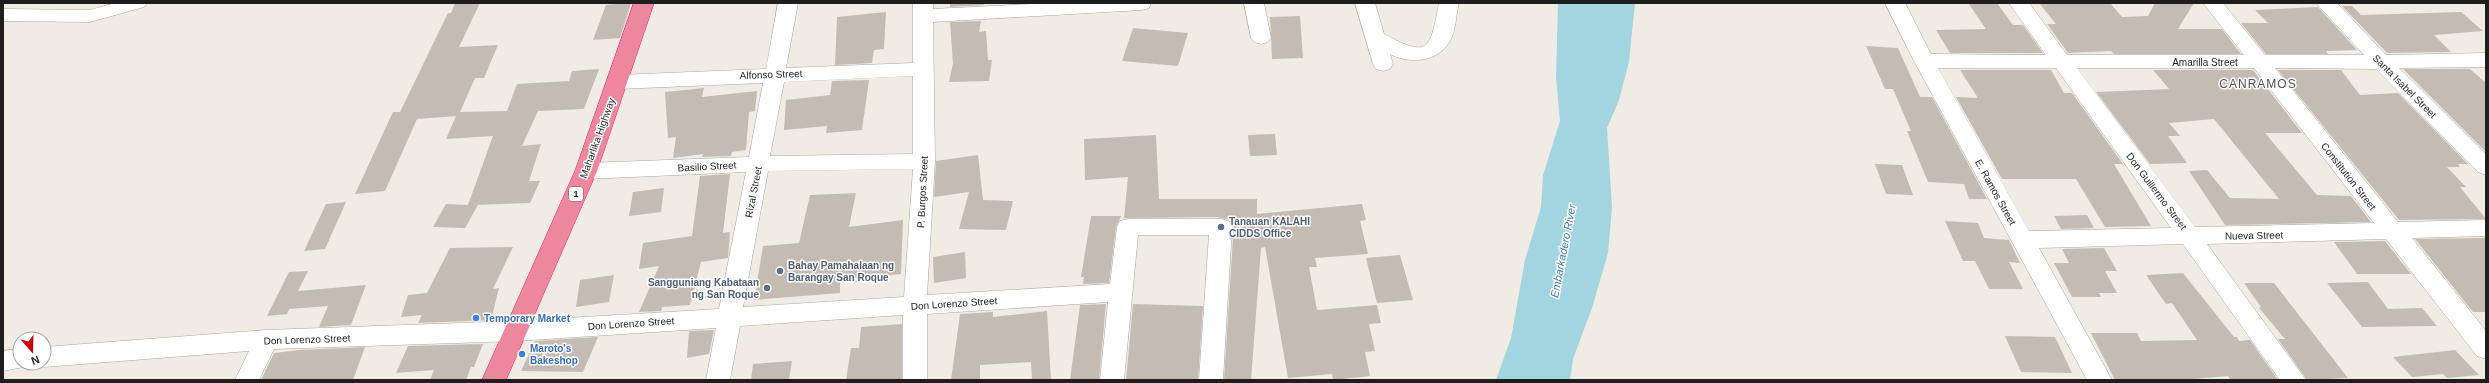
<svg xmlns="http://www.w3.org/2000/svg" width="2489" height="383" font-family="Arial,sans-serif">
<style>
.water{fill:#a2d5e0}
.building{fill:#c4bbb3}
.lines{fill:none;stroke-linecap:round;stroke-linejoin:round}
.minor-casing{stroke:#a5a5a5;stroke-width:1}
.highway-casing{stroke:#e51a68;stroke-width:1}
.minor{fill:#fff;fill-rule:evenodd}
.highway{fill:#ec879e;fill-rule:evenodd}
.service-dot{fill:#5c6f8a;stroke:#fff;stroke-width:1.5}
.shop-dot{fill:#3f7fe0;stroke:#fff;stroke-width:1.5}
.labels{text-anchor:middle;stroke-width:3;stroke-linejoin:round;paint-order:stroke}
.shield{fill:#fff;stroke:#626262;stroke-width:1}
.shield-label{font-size:9px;font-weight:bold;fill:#1e1e1e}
.street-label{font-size:10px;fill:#1e1e1e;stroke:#fff}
.service-label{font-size:10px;font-weight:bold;fill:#4e5e75;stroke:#fff;text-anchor:start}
.shop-label{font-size:10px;font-weight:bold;fill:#366cbe;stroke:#fff;text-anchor:start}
.water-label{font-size:11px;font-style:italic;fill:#427bac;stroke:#fff}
.quarter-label{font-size:12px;letter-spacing:1px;fill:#515151;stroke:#fff}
</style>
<rect width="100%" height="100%" fill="#f0ece4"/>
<!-- water -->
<path class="water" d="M1558 3H1635L1629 62 1619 100 1607 128 1612 207 1608 253 1592 308 1573 359 1570 380H1496L1511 338 1525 260 1541 207 1543 175 1560 121 1556 77Z"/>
<!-- building -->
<path class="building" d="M455 3H480L459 47 498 45 484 78H475L460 112 507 111 517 84 569 81 572 71 599 69 584 109 538 111 522 146 541 144 529 181H540L530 203 473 205H478L465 228 433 227 446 204 468 205 493 136 446 139 456 116 417 119 385 191 355 194 393 112H400L448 13H451Z
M631 3 620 38 593 40 606 5Z
M950 3H984V5L950 7Z
M1968 3H1997L2013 25H2023L2043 53H1950L1936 30 1986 29Z
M2039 3 2111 4 2122 17 2148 16 2155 3H2194L2178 29H2222L2241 54H2114L2111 51 2068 53 2047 24H2056Z
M2342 6H2352L2361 15 2461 12 2483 31 2434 35 2451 52 2387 53Z
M2318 7 2357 50 2326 51 2328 54H2266L2241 23H2268L2255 10Z
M886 12 884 49 874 50 872 63 835 65 837 17Z
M1300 16 1303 58 1272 59 1270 17Z
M981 21 979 32 986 31 988 60H992L989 81 949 82 953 63 950 22Z
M1133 28 1188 33 1178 66 1122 61Z
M1866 46 1898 48 1920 97H1932L1987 199H1969L1964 184 1928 182 1907 131H1911L1893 89H1885Z
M2403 69H2470L2486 83V152Z
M1960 70H2051L2064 93H2072L2123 164H2114L2151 226 2105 227 2076 179H2002L1956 97 1978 98Z
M2153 70H2253L2302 133H2265L2317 195 2351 196 2371 222 2225 225 2189 171 2207 170 2230 198 2279 199 2214 119 2169 123 2180 136H2168L2187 163 2150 164 2096 92 2169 89Z
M2278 70H2341L2360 95 2398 93 2468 164H2458L2460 167H2447L2466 187H2460L2486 219 2399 220Z
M869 80 862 130 826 133 827 126 784 130 786 100 830 95 832 81Z
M704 88 702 97 757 91 755 111 749 112 746 150 732 152 731 156 702 157 703 154 673 158 676 137 668 138 665 92Z
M1275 134 1277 155 1250 156 1248 135Z
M1156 135 1159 199H1257V214L1362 204 1366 220 1360 221 1368 254 1315 258 1317 267H1309L1317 310 1377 305 1381 323 1369 324 1375 351 1365 352 1370 376 1333 380 1332 374 1288 378 1265 247 1261 248 1251 380H1224L1234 221 1217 217 1124 218 1128 177 1085 180 1084 139Z
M978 155 983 200 1013 201 1006 230 959 229 969 192 934 197 936 161Z
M1875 164 1902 165 1913 195 1886 194Z
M730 174 723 233 730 232 728 258 701 262 690 305 662 307 661 311 639 312 659 266 639 269 643 243 692 236 700 176Z
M664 188 661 212 629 216 633 192Z
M856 193 849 227 903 220 901 274 840 280V293L754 300 763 246 799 243 810 195Z
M346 202 325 249 304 251 326 204Z
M2087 215 2094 228 2061 229 2054 216Z
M1091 216H1121L1116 227 1109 283 1083 284 1084 277H1081Z
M1945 221 1978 223 1984 238 2009 240 2020 263 2009 262 2023 289H1989L1975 261H1963Z
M2486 238V312H2473L2415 239Z
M2385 241 2411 274H2357L2334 242Z
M513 247 493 289 499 288 491 320 418 323 422 315 401 317 408 295 427 293 450 248Z
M2104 248 2117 271H2105L2117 293H2099L2101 297H2072L2054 263H2069L2062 249Z
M965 252 966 278 934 283 933 257Z
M1400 255 1413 300 1377 303 1366 258Z
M308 271 298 291 366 285 351 325 319 327 328 306 289 309 287 314 267 316 289 272Z
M2183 273 2234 337H2237L2239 341 2250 340 2278 380H2231L2228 376 2182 380H2115L2091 333H2137L2141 341 2197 340 2172 303 2166 304 2146 275Z
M614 275 609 302 576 307 580 280Z
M2368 282 2388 309 2422 308 2437 326 2362 327 2327 283Z
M2244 283H2274L2348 378 2307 380 2278 339H2285L2259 308 2261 307Z
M1106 304 1099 380H1070L1080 305Z
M1133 304 1203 306 1198 380H1126Z
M1047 311 1051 380H1032L1031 362 980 365V380H951L960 314 993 312V317Z
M902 324V379L846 380 851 348H859L861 327Z
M714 330 709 354 687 358 689 331Z
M2005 336 2055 337 2072 373 2021 372Z
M598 337 583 372 521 371 535 341Z
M483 344 474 367H471L466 380H430L434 370 396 373 408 346Z
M365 347 353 380H261L274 353 300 350Z
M2455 350 2479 375 2447 378 2443 374 2412 377 2393 357Z
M792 361 789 380H751L753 364Z"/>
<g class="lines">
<!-- minor casing -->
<g class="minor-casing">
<path id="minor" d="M115 3H147L144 7 90 22 3 21V9L90 10Z
M778 3H798L786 68 913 63V3H933V9L1051 3H1151L1149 8 1142 10 933 22 935 161 927 295 1110 284 1117 227 1120 221 1128 219H1221L1229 221 1232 227 1223 380H1199L1209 235H1138L1124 380H1100L1108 302 927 314V380H903V315L740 326 730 380H706L716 328 516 341 274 349 259 380H235L249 351 44 367 35 363H44V347L266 330 516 321 719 309 746 172 586 179 578 176 575 171 578 166 586 163 749 157 763 83 618 89 611 87 608 82 611 77 618 75 766 69ZM913 76V154L770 156 784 82ZM913 169 904 297 743 307 768 171Z
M1244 3H1264L1271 38 1268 42 1261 44 1254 42 1251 38Z
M1355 3H1375L1384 34C1430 59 1430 49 1439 3H1459C1456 14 1456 29 1451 39 1440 62 1411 65 1390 54L1393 64 1390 69 1383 71 1376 69 1373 64Z
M1885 3H1905L1931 54 2046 55 2009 3H2029L2067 55H2244L2203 3H2223L2265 55H2364L2316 3H2337L2386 55 2486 53V67L2399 68 2486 154V175L2478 172 2376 69 2275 68 2398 222 2486 220V236L2412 238 2486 331V359L2477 356 2386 239 2207 244 2306 380H2280L2183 244 2039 248 2112 380H2087L1914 61ZM1938 68H2056L2171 228 2029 231ZM2077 68H2254L2374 223 2195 227Z
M20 349V363H30L29 366 3 371V351Z"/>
</g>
<!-- highway casing -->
<g class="highway-casing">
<path id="highway" d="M634 3H654L597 171 506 380H482L575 171Z"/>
</g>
<!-- minor -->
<use href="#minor" class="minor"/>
<!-- highway -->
<use href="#highway" class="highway"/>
</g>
<!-- markers -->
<g class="service-dot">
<circle cx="1221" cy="227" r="4"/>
<circle cx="780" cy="271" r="4"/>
<circle cx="767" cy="288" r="4"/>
</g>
<g class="shop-dot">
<circle cx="476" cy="318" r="4"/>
<circle cx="522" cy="354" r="4"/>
</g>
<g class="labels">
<!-- shield labels -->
<rect class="shield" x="569" y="187" width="14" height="14" rx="3"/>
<g class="shield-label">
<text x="576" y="197">1</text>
</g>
<!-- street labels -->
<g class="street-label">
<text x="2205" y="66">Amarilla Street</text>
<text transform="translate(771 74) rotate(-2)" y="4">Alfonso Street</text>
<text transform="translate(2405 86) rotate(45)" y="4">Santa Isabel Street</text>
<text transform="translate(597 138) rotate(-70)" y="4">Maharlika Highway</text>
<text transform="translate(707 166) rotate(-3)" y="4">Basilio Street</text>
<text transform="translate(2349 176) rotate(52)" y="4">Constitution Street</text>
<text transform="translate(2157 191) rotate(53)" y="4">Don Guillermo Street</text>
<text transform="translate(753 192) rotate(-79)" y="4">Rizal Street</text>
<text transform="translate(922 192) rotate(-87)" y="4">P. Burgos Street</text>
<text transform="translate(1996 192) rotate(61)" y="4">E. Ramos Street</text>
<text transform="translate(2254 235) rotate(-1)" y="4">Nueva Street</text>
<text transform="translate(954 303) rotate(-4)" y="4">Don Lorenzo Street</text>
<text transform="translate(631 323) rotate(-4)" y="4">Don Lorenzo Street</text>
<text transform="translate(307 339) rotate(-2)" y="4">Don Lorenzo Street</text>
</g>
<!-- service labels -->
<g class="service-label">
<text x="1229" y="225">Tanauan KALAHI<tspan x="1229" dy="12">CIDDS Office</tspan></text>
<text x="788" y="269">Bahay Pamahalaan ng<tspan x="788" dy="12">Barangay San Roque</tspan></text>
<text x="759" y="286" text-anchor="end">Sangguniang Kabataan<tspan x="759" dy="12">ng San Roque</tspan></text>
</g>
<!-- shop labels -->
<g class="shop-label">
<text x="484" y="322">Temporary Market</text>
<text x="530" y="352">Maroto's<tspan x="530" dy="12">Bakeshop</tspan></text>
</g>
<!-- water labels -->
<g class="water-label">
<text transform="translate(1563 251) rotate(-79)" y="4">Embarkadero River</text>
</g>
<!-- quarter labels -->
<g class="quarter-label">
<text x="2258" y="88">CANRAMOS</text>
</g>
</g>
<!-- border -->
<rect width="2489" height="383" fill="none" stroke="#1e1e1e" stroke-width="8"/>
<!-- north arrow -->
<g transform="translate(32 351) rotate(160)"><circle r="19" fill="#ffffff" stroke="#a5a5a5"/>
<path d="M0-3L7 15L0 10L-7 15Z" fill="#cd0008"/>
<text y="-6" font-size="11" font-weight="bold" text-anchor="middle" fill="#1e1e1e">N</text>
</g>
</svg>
